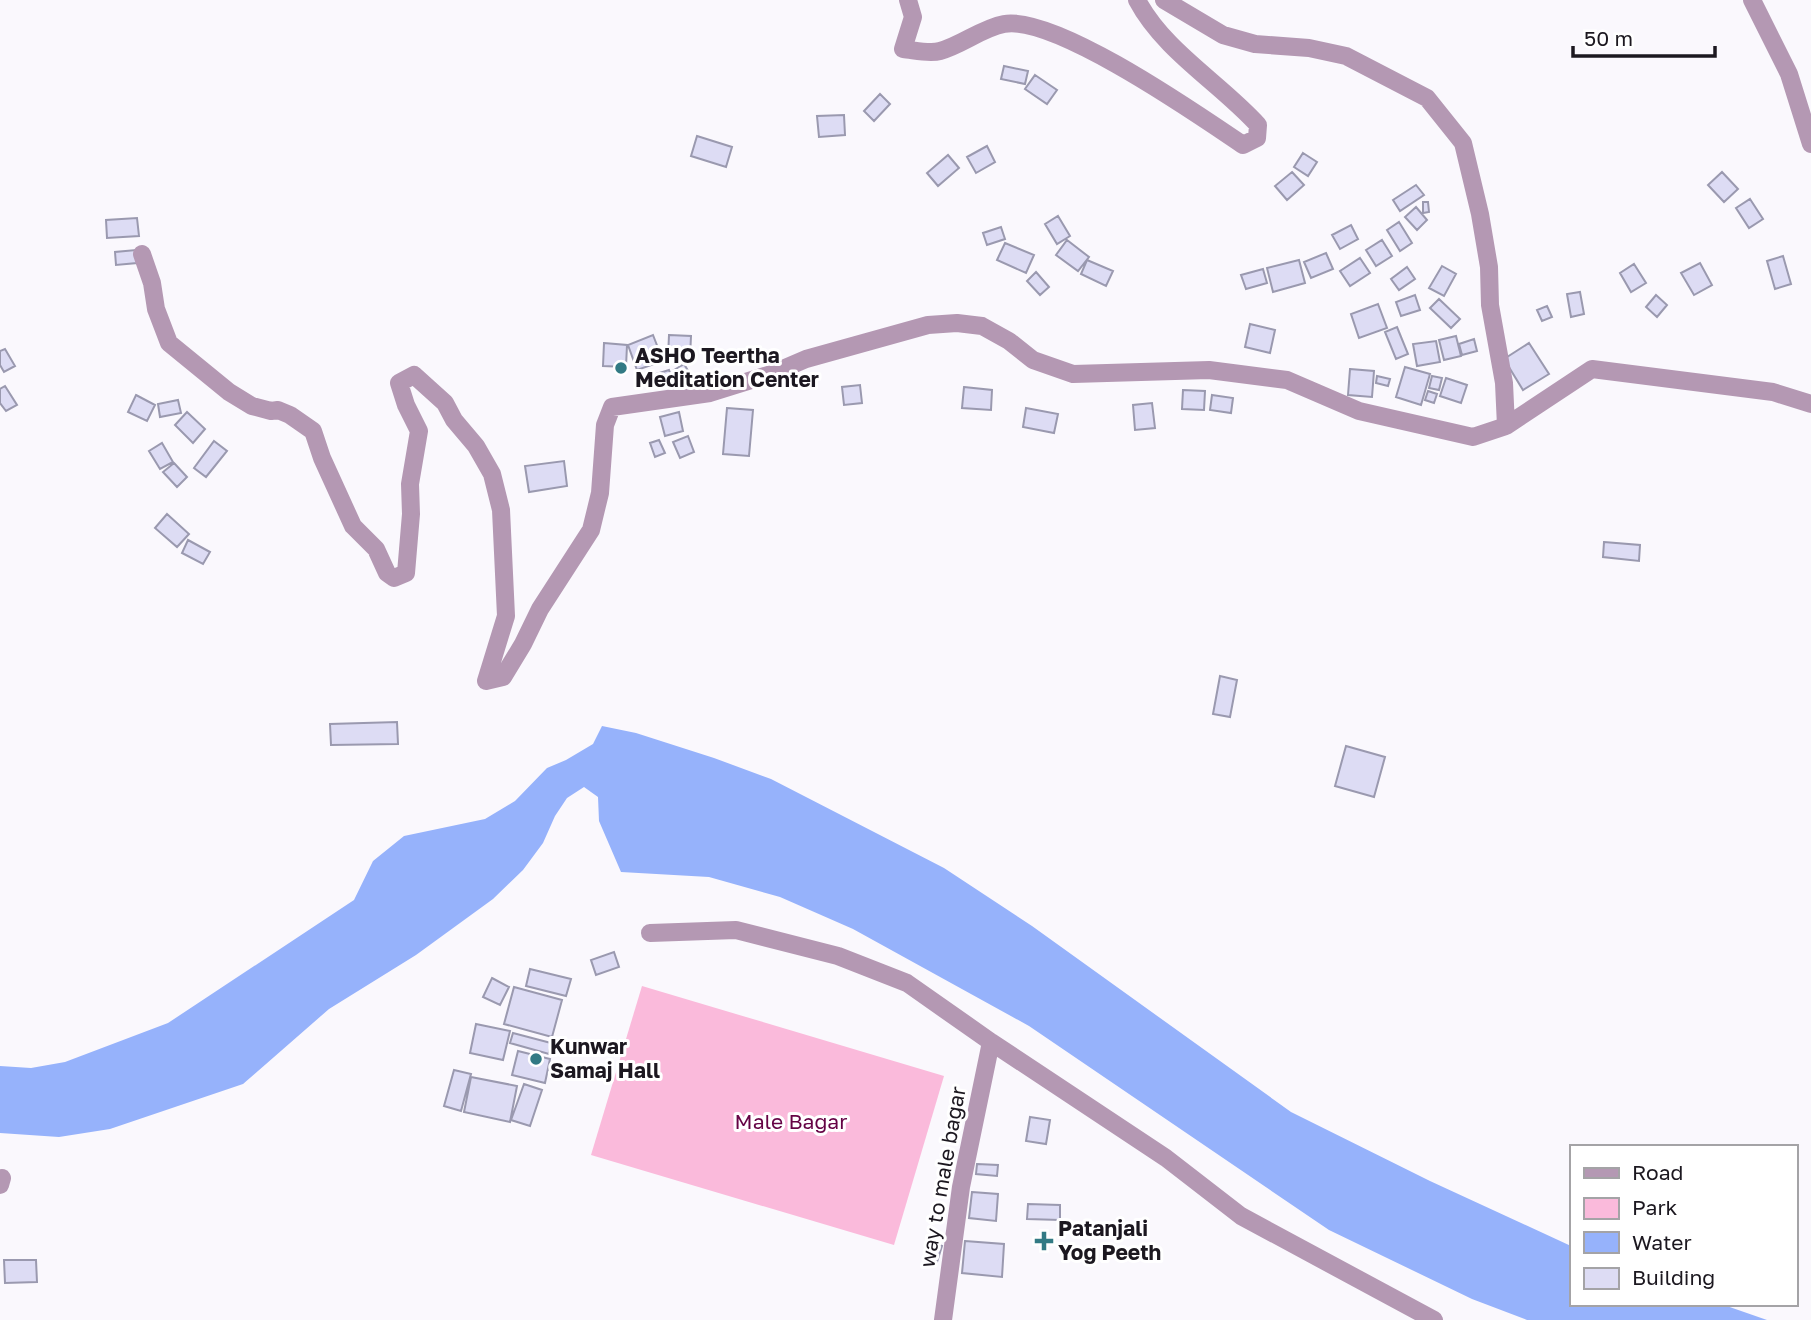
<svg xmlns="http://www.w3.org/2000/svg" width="1811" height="1320" font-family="'Golos Text',sans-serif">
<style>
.green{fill:#fabadb}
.water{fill:#96b2fb}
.building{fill:#dddcf4;stroke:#9a99af;stroke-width:2}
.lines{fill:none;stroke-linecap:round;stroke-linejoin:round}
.minor{stroke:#b498b3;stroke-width:18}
.poi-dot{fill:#327a84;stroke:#fff;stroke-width:2.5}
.labels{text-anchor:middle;stroke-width:6;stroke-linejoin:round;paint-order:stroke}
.poi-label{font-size:21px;font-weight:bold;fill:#1c1820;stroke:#fff;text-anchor:start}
.park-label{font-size:21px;fill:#650345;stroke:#fff}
.street-label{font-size:21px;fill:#1c1820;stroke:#fff}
</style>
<rect width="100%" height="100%" fill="#faf8fd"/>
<!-- green -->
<path class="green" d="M642 986 944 1076 894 1245 591 1155Z"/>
<!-- water -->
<path class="water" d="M602 726 636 733 714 758 771 779 944 868 1032 926 1291 1112 1430 1181 1571 1246V1304H1721L1767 1320H1527L1472 1299 1329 1230 1029 1026 853 929 780 897 709 877 621 872 599 821 598 797 584 787 567 798 555 816 543 843 523 870 493 899 416 955 329 1009 243 1084 110 1129 59 1137 0 1133V1066L31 1068 65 1062 168 1023 354 900 373 861 404 836 485 819 515 801 547 768 566 760 593 744Z"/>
<!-- building -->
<path class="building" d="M1004 66 1028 71 1025 84 1001 79Z
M1035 75 1057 90 1047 104 1025 89Z
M880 94 890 104 874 121 864 111Z
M844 115 845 135 819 137 817 116Z
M697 136 732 147 726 167 691 156Z
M987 146 995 162 976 173 967 157Z
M1303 153 1317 162 1308 176 1294 167Z
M948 155 959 168 938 186 927 173Z
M1292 172 1304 185 1287 200 1275 186Z
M1722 172 1738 189 1724 202 1708 185Z
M1416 185 1424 195 1400 211 1393 200Z
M1750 199 1763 219 1749 228 1736 208Z
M1423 202H1428L1429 212 1423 213Z
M1416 207 1427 220 1417 230 1405 217Z
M1058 216 1070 236 1057 244 1045 224Z
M137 218 139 236 107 238 106 220Z
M1399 222 1412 243 1400 251 1387 230Z
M1351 225 1358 239 1340 249 1332 235Z
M1001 227 1005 239 987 245 983 233Z
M1067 240 1089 257 1078 271 1056 255Z
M1382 240 1392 256 1376 266 1366 250Z
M1005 243 1034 255 1026 273 997 260Z
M136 250 137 263 116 265 115 252Z
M1326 253 1333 269 1311 278 1304 262Z
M1783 256 1791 284 1775 289 1767 261Z
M1360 258 1370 273 1350 286 1340 271Z
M1087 260 1113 271 1106 286 1081 274Z
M1299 260 1305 283 1273 292 1267 268Z
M1700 263 1712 285 1694 295 1681 273Z
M1634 264 1646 283 1631 292 1620 273Z
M1442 266 1456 274 1444 296 1429 288Z
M1407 267 1415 279 1399 290 1391 279Z
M1263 269 1267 283 1246 289 1241 275Z
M1036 272 1049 287 1040 295 1027 281Z
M1580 292 1584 314 1571 317 1567 294Z
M1415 295 1420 310 1401 316 1396 302Z
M1656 295 1667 305 1657 317 1646 307Z
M1439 299 1460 319 1451 328 1430 308Z
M1378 304 1387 328 1359 338 1351 314Z
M1547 306 1552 317 1542 321 1537 310Z
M1250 324 1275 330 1270 353 1245 347Z
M1397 327 1408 354 1396 359 1385 332Z
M653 335 663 361 637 370 628 345Z
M669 335 691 336 690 358H668Z
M1456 336 1461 356 1444 360 1439 340Z
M1474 339 1477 351 1462 355 1459 344Z
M1436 341 1440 362 1417 366 1413 344Z
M604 343 627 345 626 367 603 366Z
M1529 343 1549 374 1523 390 1504 359Z
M5 349 15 366 4 372 0 365V351Z
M684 364 690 374 680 380 674 370Z
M1405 367 1430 374 1421 405 1396 397Z
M1350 369 1374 371 1372 397 1348 395Z
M669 370 673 381 657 386 653 375Z
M1377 376 1390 379 1388 386 1376 383Z
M1432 376 1442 378 1439 390 1429 388Z
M1446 378 1467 385 1461 403 1440 396Z
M860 385 862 403 844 405 842 387Z
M5 386 17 405 6 411 0 403V389Z
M964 387 992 390 991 410 962 408Z
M1183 390 1205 391 1204 410 1182 409Z
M1428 391 1437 394 1434 403 1425 400Z
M136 395 155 405 147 421 128 412Z
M1212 395 1233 398 1231 413 1210 410Z
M178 400 181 413 160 417 158 404Z
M1152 403 1155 428 1135 430 1133 405Z
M727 408 753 410 749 456 723 454Z
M1026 408 1058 414 1054 433 1023 427Z
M187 412 205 429 193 443 175 425Z
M679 412 683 431 665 436 660 417Z
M688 436 694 452 680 458 673 442Z
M659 440 665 453 655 457 650 443Z
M214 441 227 451 206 477 194 468Z
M162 443 173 462 160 469 149 451Z
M564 461 567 486 529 492 525 466Z
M174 463 187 477 177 487 163 472Z
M167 514 189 534 177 547 155 528Z
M188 540 210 552 203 564 182 553Z
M1604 542 1640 545 1639 561 1603 557Z
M1220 676 1237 680 1230 717 1213 714Z
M397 722 398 744 331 745 330 724Z
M1346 746 1385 757 1374 797 1335 786Z
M614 952 619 967 596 975 591 960Z
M530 969 571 979 566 996 526 986Z
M492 978 509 987 500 1005 483 997Z
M514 987 562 1000 552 1037 504 1024Z
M476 1024 510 1031 503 1060 470 1053Z
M513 1033 551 1043 549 1054 510 1043Z
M518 1051 550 1059 545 1083 512 1075Z
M454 1070 471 1074 461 1111 444 1106Z
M471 1077 517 1086 510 1122 464 1112Z
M524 1084 542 1090 530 1126 511 1120Z
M1030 1117 1050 1120 1046 1144 1026 1141Z
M977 1164 998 1165 997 1176 976 1174Z
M972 1192 998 1194 996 1221 969 1218Z
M1028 1204 1060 1205V1220L1027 1219Z
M965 1241 1004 1244 1002 1277 962 1273Z
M930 1242 942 1246 937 1262 925 1258Z
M4 1260H36L37 1282 5 1283Z"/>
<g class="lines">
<!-- minor -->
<path class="minor" d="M908 0 913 17 903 49C914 50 929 54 940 51 962 45 982 28 1004 24 1055 15 1197 114 1243 145L1257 138 1258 125C1220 83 1164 51 1137 0
M1164 0 1223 35 1255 44 1309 48 1346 56 1427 98 1463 143 1480 214 1489 267 1490 305 1504 383 1506 426
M1752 0 1789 74 1811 144
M142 254 152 283 156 309 169 343 229 392 252 406 271 411 278 410 290 415 313 431 322 458 353 526 376 549 387 573 394 578 406 573 411 514 410 484 419 431 406 405 399 383 414 375 445 403 454 420 476 446 492 474 501 510 506 616 486 681 503 677 523 644 540 609 591 530 600 493 605 425 612 407 710 393 771 374 806 359 928 325 957 323 982 326 1009 341 1033 360 1073 374 1209 370 1287 380 1359 411 1473 437 1506 426 1592 369 1773 392 1811 404
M650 933 736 930 838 956 907 983 991 1042 1166 1158 1241 1216 1434 1320
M0 1185 2 1178
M943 1320 961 1187 991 1042"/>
</g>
<!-- markers -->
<g class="poi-dot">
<circle cx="621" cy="368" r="7"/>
<circle cx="536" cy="1059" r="7"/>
<path d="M1040.5 1230.5h7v7h7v7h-7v7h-7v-7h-7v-7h7z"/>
</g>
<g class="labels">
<!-- poi labels -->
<g class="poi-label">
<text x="635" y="363">ASHO Teertha<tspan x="635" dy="24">Meditation Center</tspan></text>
<text x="550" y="1054">Kunwar<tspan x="550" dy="24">Samaj Hall</tspan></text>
<text x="1058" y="1236">Patanjali<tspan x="1058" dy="24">Yog Peeth</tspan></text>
</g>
<!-- park labels -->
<g class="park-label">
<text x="791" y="1129">Male Bagar</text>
</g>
<!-- street labels -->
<g class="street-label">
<text transform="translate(943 1177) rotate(-80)" y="7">way to male bagar</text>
</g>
</g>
<!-- legend -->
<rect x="1570" y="1145" width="228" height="161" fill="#ffffff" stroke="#a4a3a6" stroke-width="2"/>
<rect x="1584" y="1168" width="35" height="10" fill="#b498b3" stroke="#a4a3a6" stroke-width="2"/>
<text x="1632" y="1180" font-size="21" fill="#1c1820">Road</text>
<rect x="1584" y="1198" width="35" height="21" fill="#fabadb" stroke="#a4a3a6" stroke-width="2"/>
<text x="1632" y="1215" font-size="21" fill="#1c1820">Park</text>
<rect x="1584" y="1232" width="35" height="21" fill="#96b2fb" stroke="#a4a3a6" stroke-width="2"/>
<text x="1632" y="1250" font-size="21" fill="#1c1820">Water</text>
<rect x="1584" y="1268" width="35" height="21" fill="#dddcf4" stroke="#a4a3a6" stroke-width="2"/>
<text x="1632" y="1285" font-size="21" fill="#1c1820">Building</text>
<!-- scale -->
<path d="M1573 46v10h142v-10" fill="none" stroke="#1c1820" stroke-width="3.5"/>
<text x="1584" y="46" font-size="21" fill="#1c1820" stroke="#ffffff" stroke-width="5" paint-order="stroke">50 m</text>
</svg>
